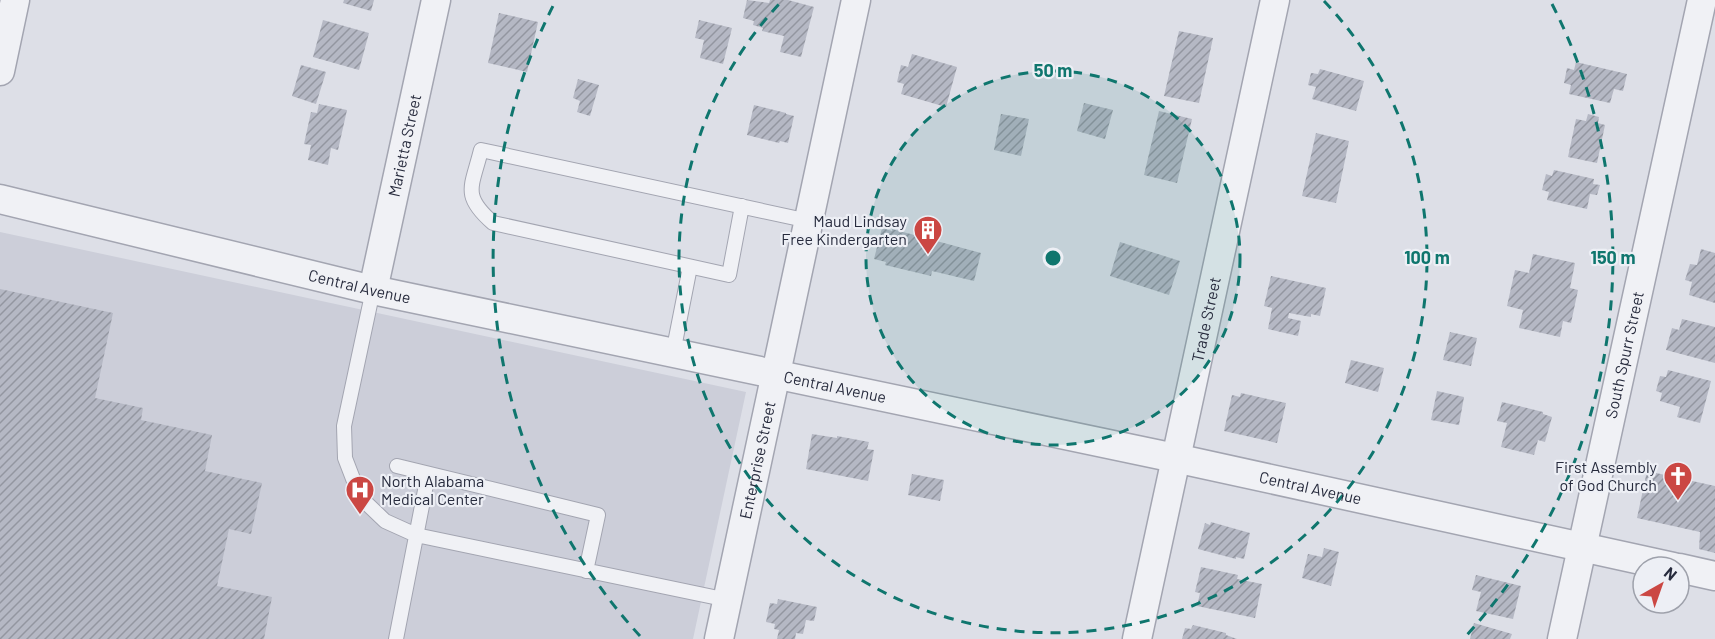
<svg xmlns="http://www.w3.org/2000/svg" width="1715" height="639" font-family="Barlow,sans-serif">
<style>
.built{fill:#ccced9}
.building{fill:url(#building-hatch)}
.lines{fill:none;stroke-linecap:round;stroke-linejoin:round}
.lane-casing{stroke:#a3a5b1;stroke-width:16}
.street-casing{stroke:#a3a5b1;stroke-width:31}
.lane{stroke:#f0f1f5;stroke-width:14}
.street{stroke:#f0f1f5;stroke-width:28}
.ring{fill:none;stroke:#0f766e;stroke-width:3;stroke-dasharray:10 8}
.labels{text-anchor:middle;stroke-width:4.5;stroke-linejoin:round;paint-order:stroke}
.street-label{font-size:16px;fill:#272b3d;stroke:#edeff5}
.poi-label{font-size:16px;fill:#272b3d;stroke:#edeff5;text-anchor:end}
.centre{fill:#0f766e;stroke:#edeff5;stroke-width:3}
.ring-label{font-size:18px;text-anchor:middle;font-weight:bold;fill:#0f766e;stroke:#edeff5;stroke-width:4.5;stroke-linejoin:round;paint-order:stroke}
</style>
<defs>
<pattern id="building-hatch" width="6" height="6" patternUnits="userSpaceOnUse" patternTransform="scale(1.5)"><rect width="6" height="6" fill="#b5b8c4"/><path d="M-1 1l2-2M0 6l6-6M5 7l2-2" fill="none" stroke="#9396a0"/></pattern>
</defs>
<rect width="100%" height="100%" fill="#dddfe7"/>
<!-- built -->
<path class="built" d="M0 232 746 392 693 639H0Z"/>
<!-- building -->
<path class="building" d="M344 0H374L371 11 343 3Z
M747 0 769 3 770 0H788L814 7 801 57 780 52 784 36 762 31 763 28 753 25 754 21 743 18Z
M499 13 538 22 527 72 488 63Z
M323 20 369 33 359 70 313 57Z
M699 20 732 28 723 64 700 58 704 40 695 38Z
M1179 31 1213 38 1199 103 1164 96Z
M912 54 957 67 946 107 901 94 904 84 897 82 901 65 908 67Z
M1576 62 1627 74 1623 91 1614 89 1610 103 1569 94 1571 85 1564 83 1567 68 1574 70Z
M301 65 326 72 316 104 292 96Z
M1320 69 1364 81 1356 111 1312 99 1316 87 1308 85 1311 73 1318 74Z
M578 79 599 85 590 116 577 112 580 101 573 98Z
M1084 103 1113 110 1105 139 1077 131Z
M319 104 347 110 338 150 331 148 328 165 308 160 311 145 304 144 311 112 317 113Z
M754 105 786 113V114L794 116 788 143 780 141 779 143 747 135Z
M1159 111 1192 119 1177 183 1144 175Z
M1001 114 1029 119 1021 156 994 150Z
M1588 114 1599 117 1598 123 1605 125 1597 163 1568 157 1576 119 1586 121Z
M1316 133 1349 141 1336 203 1302 196Z
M1554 170 1594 179 1593 184 1600 185 1597 195 1590 194 1587 209 1547 200 1549 192 1542 190 1546 174 1552 176Z
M882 228 892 231V229L981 253 974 281 932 271 931 276 885 265 886 262 874 259Z
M1120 242 1180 261 1169 295 1110 276Z
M1701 249 1715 253V303L1689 295 1692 282 1685 280 1690 264 1697 265Z
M1533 254 1575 263 1570 288 1578 290 1571 323 1563 321 1560 337 1519 328 1523 310 1507 306 1515 270 1529 273Z
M1271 276 1326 288 1320 316 1311 314V317L1289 313 1288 318 1301 321 1298 336 1268 329 1272 308 1264 306Z
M0 289 113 313 95 398 143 408 141 420 212 435 205 471 262 483 251 534 229 529 217 586 272 597 264 639H0Z
M1682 319 1715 327V363L1666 350 1672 328 1679 330Z
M1450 332 1477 338 1471 366 1443 360Z
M1351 360 1384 368 1378 392 1345 383Z
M1668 370 1711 381 1700 423 1677 417 1680 407 1660 401 1662 393 1656 391 1660 376 1666 377Z
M1437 391 1464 397 1459 425 1431 420Z
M1241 393 1286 403 1277 443 1224 431 1232 395 1240 397Z
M1502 402 1543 412V414L1552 417 1545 442 1538 440 1534 455 1501 447 1507 423 1497 421Z
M812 434 837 438V436L869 442 867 449 874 450 868 481 806 469Z
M1647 471 1715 486V553L1699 549 1700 532 1637 518Z
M912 474 944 480 940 501 908 495Z
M1211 522 1250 533 1244 559 1236 557V559L1198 549 1205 523 1210 525Z
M1324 548 1339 552 1331 586 1302 578 1308 554 1322 557Z
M1201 567 1238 575 1237 579 1262 584 1255 618 1197 606 1200 593 1195 592Z
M1476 575 1521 586 1513 619 1476 611 1481 592 1472 590Z
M778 599 817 607 814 621 806 620 803 634 796 633 795 639H777L779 630 774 629 775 624 766 622 770 603 777 604Z
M1474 623 1512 634 1510 639H1470Z
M1193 625 1226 633V635L1237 639H1182L1185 628 1191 629Z"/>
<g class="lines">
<!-- lane casing -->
<g class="lane-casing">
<path id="lane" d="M742 206 729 275 493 223C461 195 472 187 481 150L809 221
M373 290 344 426 345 458 360 497 385 521 416 535 728 600
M673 353 690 267
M397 466 598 515 586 571
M396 639 428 475"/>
</g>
<!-- street casing -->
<g class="street-casing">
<g id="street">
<path d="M0 71 15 0"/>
<path id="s1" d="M0 199 373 290 1175 458 1673 567"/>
<path id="s2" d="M373 290 436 0"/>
<path d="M1679 568 1715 576"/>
<path id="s3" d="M719 639 856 0"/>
<path id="s4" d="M1137 639 1275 0"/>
<path id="s5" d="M1562 639 1702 0"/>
</g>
</g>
<!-- lane -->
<use href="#lane" class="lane"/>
<!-- street -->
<use href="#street" class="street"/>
</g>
<!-- distance rings -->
<circle cx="1053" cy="258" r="187" fill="#0f766e" fill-opacity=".12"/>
<g class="ring">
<circle cx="1053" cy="258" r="187"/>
<path d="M1324 1A374 374 0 1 1 782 1"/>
<path d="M640 636A560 560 0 0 1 554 4M1552 4A560 560 0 0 1 1466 636"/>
</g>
<!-- icons -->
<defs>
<g id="building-pin" transform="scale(1.5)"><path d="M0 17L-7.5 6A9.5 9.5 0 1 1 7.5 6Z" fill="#cb4743" stroke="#edeff5"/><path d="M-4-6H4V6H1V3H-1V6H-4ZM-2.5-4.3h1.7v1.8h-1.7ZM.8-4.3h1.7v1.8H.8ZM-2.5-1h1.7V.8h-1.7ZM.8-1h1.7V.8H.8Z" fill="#fff"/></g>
<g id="church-pin" transform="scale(1.5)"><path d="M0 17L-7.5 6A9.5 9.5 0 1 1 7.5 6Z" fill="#cb4743" stroke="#edeff5"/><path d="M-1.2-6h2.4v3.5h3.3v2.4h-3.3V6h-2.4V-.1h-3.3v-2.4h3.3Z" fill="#fff"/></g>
<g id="hospital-pin" transform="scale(1.5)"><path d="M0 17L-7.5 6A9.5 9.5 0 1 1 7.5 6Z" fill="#cb4743" stroke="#edeff5"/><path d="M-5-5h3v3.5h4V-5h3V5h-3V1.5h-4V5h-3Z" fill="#fff"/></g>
</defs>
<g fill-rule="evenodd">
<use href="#building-pin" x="928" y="230"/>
<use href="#church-pin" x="1678" y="476"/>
<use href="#hospital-pin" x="360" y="490"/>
</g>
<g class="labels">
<!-- street labels -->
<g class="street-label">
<text dy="6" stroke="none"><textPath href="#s2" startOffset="148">Marietta Street</textPath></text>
<text dy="6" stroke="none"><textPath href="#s1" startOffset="370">Central Avenue</textPath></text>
<text dy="6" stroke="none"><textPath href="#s4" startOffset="327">Trade Street</textPath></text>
<text dy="6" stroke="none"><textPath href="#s5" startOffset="291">South Spurr Street</textPath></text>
<text dy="6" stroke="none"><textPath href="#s1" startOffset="856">Central Avenue</textPath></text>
<text dy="6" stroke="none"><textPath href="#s3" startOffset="183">Enterprise Street</textPath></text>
<text dy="6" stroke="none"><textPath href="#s1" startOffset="1342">Central Avenue</textPath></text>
</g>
<!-- poi labels -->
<g class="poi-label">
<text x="907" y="227">Maud Lindsay<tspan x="907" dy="18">Free Kindergarten</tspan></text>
<text x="1657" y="473">First Assembly<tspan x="1657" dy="18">of God Church</tspan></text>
<text x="381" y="487" text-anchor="start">North Alabama<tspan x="381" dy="18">Medical Center</tspan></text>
</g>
</g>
<circle cx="1053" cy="258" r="9" class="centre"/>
<g class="ring-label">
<text x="1053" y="77">50 m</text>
<text x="1427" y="264">100 m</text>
<text x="1613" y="264">150 m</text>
</g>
<!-- north arrow -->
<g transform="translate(1661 585) rotate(40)"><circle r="28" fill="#edeff5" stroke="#9ea1ab" stroke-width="1.5"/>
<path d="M0-4.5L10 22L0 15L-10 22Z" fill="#cb4743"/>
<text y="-9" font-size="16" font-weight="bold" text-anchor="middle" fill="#272b3d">N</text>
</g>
</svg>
